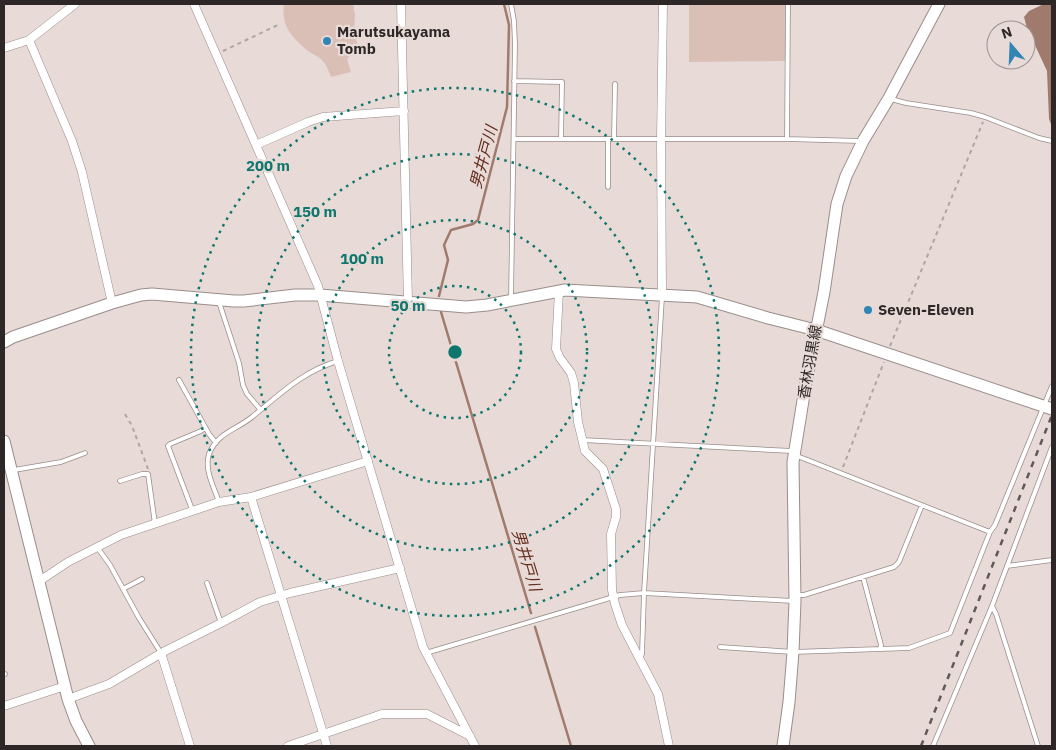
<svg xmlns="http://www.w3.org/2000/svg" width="1056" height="750" font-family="'IBM Plex Sans','Noto Sans JP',sans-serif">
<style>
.green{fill:#dabfb7}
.water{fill:#a17a6e}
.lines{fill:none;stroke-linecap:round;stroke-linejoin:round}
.stream{stroke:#a17a6e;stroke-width:2.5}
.lane-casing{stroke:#998d8a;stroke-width:5.5}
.street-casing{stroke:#998d8a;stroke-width:9}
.secondary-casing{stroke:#998d8a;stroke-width:13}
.path{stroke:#b0a5a2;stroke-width:2;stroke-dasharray:4 4;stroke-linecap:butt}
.lane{stroke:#fff;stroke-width:4}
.street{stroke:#fff;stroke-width:8}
.secondary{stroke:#fff;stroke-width:11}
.rail{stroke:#605957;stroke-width:2.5;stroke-dasharray:6 6;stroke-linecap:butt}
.ring{fill:none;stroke:#0f766e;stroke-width:2.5;stroke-dasharray:2.5 5}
.poi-dot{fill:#3185b5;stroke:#e8dbd7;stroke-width:2}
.labels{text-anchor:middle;stroke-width:4.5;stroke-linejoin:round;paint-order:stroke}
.poi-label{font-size:15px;font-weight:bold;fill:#2d2827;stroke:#e8dbd7;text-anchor:start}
.street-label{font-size:15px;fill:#2d2827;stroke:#e8dbd7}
.water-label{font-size:16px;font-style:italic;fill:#642e1e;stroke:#e8dbd7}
.centre{fill:#0f766e;stroke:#e8dbd7;stroke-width:2.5}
.ring-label{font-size:15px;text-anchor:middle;font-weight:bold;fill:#0f766e;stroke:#e8dbd7;stroke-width:4.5;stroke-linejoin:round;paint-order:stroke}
</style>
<rect width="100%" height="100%" fill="#e8dbd7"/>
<!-- green -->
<path class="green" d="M284 4H353L355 14 354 33 360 51 353 53 347 59 351 72 331 77C329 72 326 64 322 60 318 56 312 54 308 51 292 37 281 27 284 4Z
M689 4H785V61L689 62Z"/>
<!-- water -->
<path class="water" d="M1044 4H1052V127L1049 119 1047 71 1027 28 1024 17 1029 11Z"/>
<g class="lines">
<!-- stream -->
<path class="stream" d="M439 296 448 260 444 245 451 230 473 224 478 220 507 107 509 25 504 4
M441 312 531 613
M535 627 571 746"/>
<!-- lane casing -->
<g class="lane-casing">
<path id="lane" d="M511 4 514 21 515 44 511 299
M514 81 562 82 561 139
M891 99 906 103 971 113 985 117 1039 138 1052 141
M514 139H787L861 141
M608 139V187
M614 139 615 84
M787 139 788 4
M219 302 239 363 243 385 247 394 260 409
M179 380 209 434 216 443
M582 440 792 451
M797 456 805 459 990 532
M14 470 61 462 85 453
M120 481 142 474H148L155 524
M219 502C214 487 204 470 209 454 217 433 236 430 252 417 279 395 303 371 338 361
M193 512 168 446 170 444 201 431 205 428
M97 547 110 565 139 618 161 653
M1007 566 1052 560
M863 577 881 645 880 649
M207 583 221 623
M123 589 142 579
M796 595H804L894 567 899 562 922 505
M992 606 996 614 1038 746
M720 647 793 652 909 648 950 633 990 532 995 525 1052 386
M426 653 620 595 644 593 793 601
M640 659 642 654 644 593 662 297
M4 674H5
M933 746 992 606 1052 447"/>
</g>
<!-- street casing -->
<g class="street-casing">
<path id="street" d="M194 4 318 286 338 361 423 647 475 746
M401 4 408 302
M29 40 72 141 82 172 112 303
M4 48 29 40 75 4
M256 145 308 122 323 117 404 111
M559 291 556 349 560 358 571 373 574 383 578 422 585 451 603 469 616 509V517L611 534 612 590 615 604 622 625 658 694 669 746
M662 294 661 140 663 4
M251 497 327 746
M38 582 68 562 121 535 219 502 251 497 368 461
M161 653 190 746
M68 699 109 684 165 651 221 623 260 602 290 593 400 568
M4 706 65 686
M288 746 382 714H427L470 736"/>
</g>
<!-- secondary casing -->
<g class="secondary-casing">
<path id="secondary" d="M4 342 13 337 112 303 141 295 152 294 234 301H244L295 295H320L466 307 487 305 565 290 697 297 768 318 816 330 1052 409
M4 441 68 699 76 721 89 746
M783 746 789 702 793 652 795 601 793 462 806 382 824 292 837 204 846 176 863 141 889 98 939 4"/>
</g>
<!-- path -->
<path class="path" d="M223 51 280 24
M890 346 983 122
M125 414 132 426 148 469
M843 467 884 362"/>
<!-- lane -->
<use href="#lane" class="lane"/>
<!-- street -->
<use href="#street" class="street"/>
<!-- secondary -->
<use href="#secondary" class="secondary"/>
<!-- rail -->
<path class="rail" d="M921 746 1052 415"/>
</g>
<!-- distance rings -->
<g class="ring">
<circle cx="455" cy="352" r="66"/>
<circle cx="455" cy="352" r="132"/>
<circle cx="455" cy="352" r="198"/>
<circle cx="455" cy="352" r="264"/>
</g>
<!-- markers -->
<g class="poi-dot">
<circle cx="327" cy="41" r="5"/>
<circle cx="868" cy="310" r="5"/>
</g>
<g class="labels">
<!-- poi labels -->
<g class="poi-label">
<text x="337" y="37">Marutsukayama<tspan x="337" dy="17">Tomb</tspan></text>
<text x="878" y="315">Seven-Eleven</text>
</g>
<!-- street labels -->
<g class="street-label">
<text transform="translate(810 362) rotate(-80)" y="5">香林羽黒線</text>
</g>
<!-- water labels -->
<g class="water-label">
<text transform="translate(483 157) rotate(-75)" y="6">男井戸川</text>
<text transform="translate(527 560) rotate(73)" y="6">男井戸川</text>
</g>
</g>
<circle cx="455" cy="352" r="8" class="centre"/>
<g class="ring-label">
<text x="268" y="171">200 m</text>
<text x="315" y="217">150 m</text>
<text x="362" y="264">100 m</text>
<text x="408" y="311">50 m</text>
</g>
<!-- border -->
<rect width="1056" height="750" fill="none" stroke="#2d2827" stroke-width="10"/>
<!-- north arrow -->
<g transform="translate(1011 45) rotate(341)"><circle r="24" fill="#e8dbd7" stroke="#9d9391"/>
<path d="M0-4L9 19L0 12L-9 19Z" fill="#3185b5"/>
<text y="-8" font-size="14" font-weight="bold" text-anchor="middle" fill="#2d2827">N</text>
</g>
</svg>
